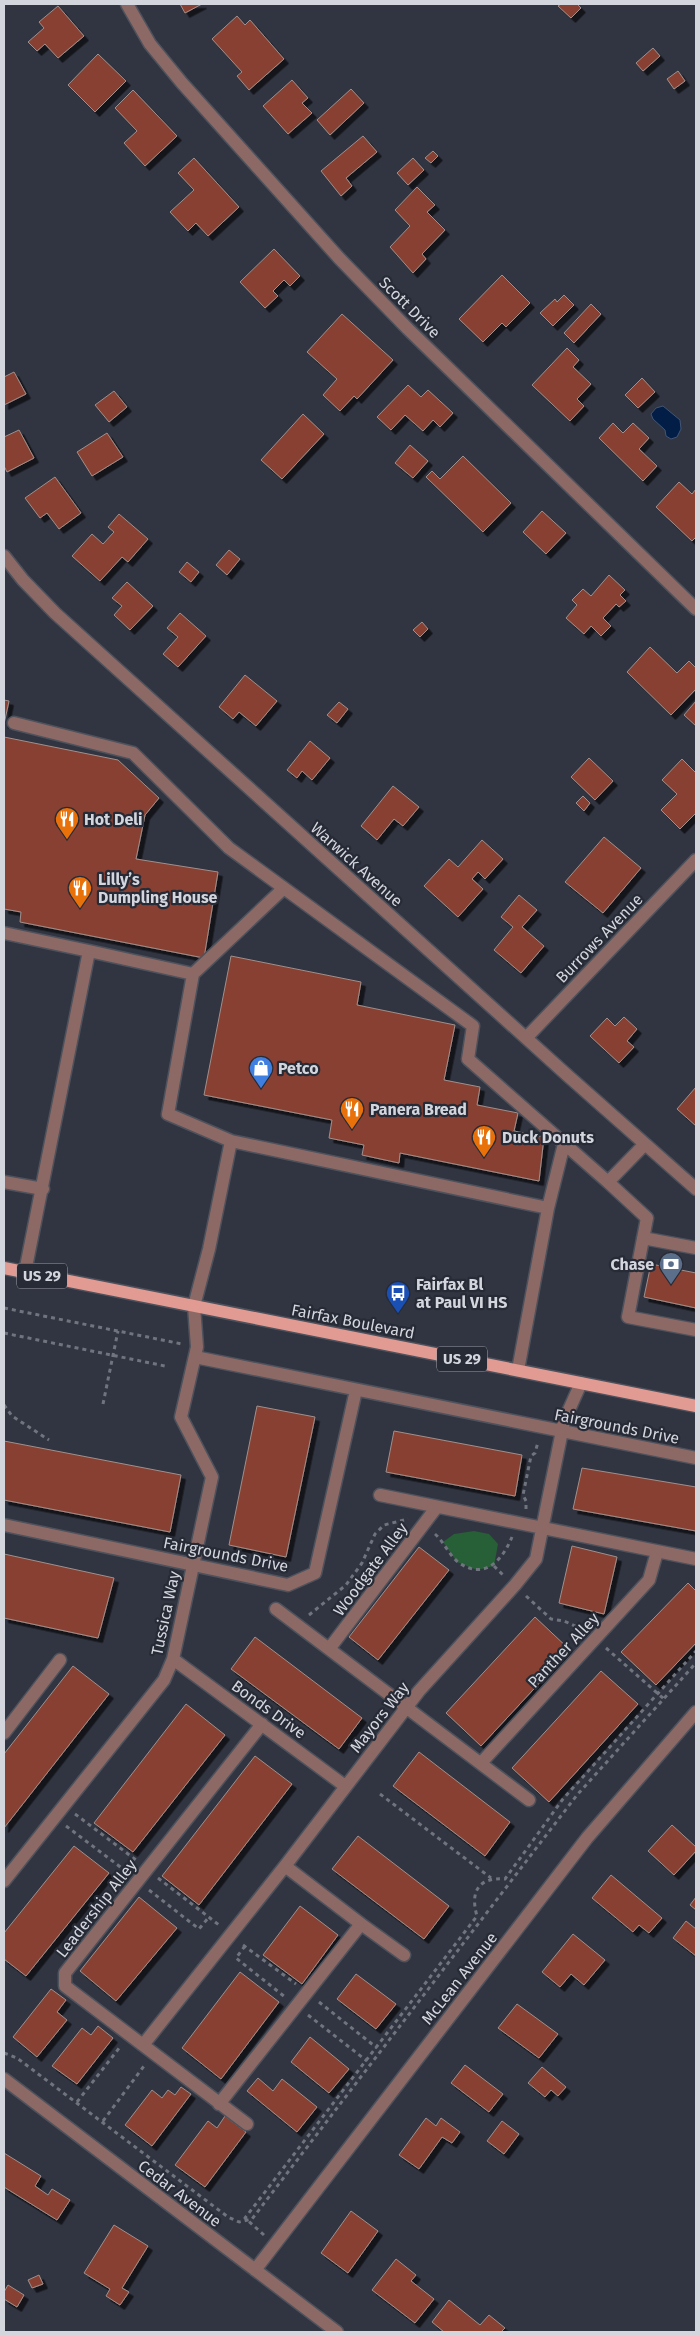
<svg xmlns="http://www.w3.org/2000/svg" width="700" height="2336" font-family="'Fira Sans',sans-serif">
<style>
.green{fill:#275f36}
.water{fill:#031e46;stroke:#425574}
.building{fill:#884030;stroke:#a18f8b;filter:url(#shadow)}
.lines{fill:none;stroke-linecap:round;stroke-linejoin:round}
.minor-casing{stroke:#4e525d;stroke-width:15}
.major-casing{stroke:#4e525d;stroke-width:15}
.path{stroke:#70747e;stroke-width:3;stroke-dasharray:4 4;stroke-linecap:butt}
.minor{stroke:#8d6965;stroke-width:12}
.major{stroke:#e29b92;stroke-width:12}
.labels{text-anchor:middle;stroke-width:4.5;stroke-linejoin:round;paint-order:stroke}
.shield{fill:#272b36;stroke:#a0a3ac;stroke-width:1}
.shield-label{font-size:15px;font-weight:bold;fill:#d4d6de}
.street-label{font-size:16px;fill:#d4d6de;stroke:#272b36}
.poi-label{font-size:16px;font-weight:bold;fill:#d4d6de;stroke:#272b36;text-anchor:start}
</style>
<defs>
<filter id="shadow"><feDropShadow dx="4.5" dy="4.5" stdDeviation="0" flood-color="#0009"/></filter>
</defs>
<rect width="100%" height="100%" fill="#313541"/>
<!-- green -->
<path class="green" d="M474 1531 489 1534 498 1544 494 1566 477 1570 457 1562 443 1542 454 1534Z"/>
<!-- water -->
<path class="water" d="M663 406 680 420 681 429 677 437 671 439 666 436 665 430 653 419 651 414 656 408Z"/>
<!-- building -->
<path class="building" d="M180 4H202L185 13Z
M561 4H577L581 8 571 18 558 6Z
M58 6 84 36 58 58 45 44 37 51 28 42 44 28 39 22Z
M237 16 245 25 250 20 284 59 249 90 237 76 242 72 212 39Z
M653 48 660 56 643 71 636 63Z
M98 54 126 81 95 112 68 85Z
M678 71 685 81 674 89 667 79Z
M292 80 308 98 302 103 312 113 288 134 263 106Z
M351 89 364 103 330 135 317 120Z
M133 90 177 136 145 166 124 143 137 131 115 108Z
M363 136 377 152 346 178 352 186 341 196 321 171Z
M433 151 438 156 431 163 425 158Z
M194 158 239 207 208 236 196 223 188 231 170 212 194 190 178 173Z
M413 158 424 170 408 185 397 173Z
M417 187 435 205 427 212 445 230 422 254 426 259 413 273 390 247 410 226 395 210Z
M274 249 300 276 290 286 284 280 273 291 278 296 265 308 240 282Z
M502 275 530 303 506 327 502 323 483 342 459 319Z
M564 295 574 305 553 326 540 313 555 299 557 302Z
M591 304 601 314 574 343 564 333Z
M342 314 393 360 357 399 354 396 340 411 323 395 337 379 307 352Z
M567 348 579 360 573 367 591 384 577 399 584 406 570 421 532 385Z
M14 372 26 394 4 405V377Z
M642 378 655 392 638 408 625 395Z
M408 385 421 397 428 390 453 413 440 427 433 420 423 431 405 415 391 430 377 417Z
M114 391 127 407 109 422 95 405Z
M303 414 324 434 282 479 261 460Z
M613 423 623 433 633 423 649 438 639 449 657 466 643 481 599 438Z
M19 430 34 458 7 472 4 466V437Z
M107 433 123 457 92 476 77 452Z
M410 445 428 461 413 478 395 463Z
M463 456 511 503 483 532 426 477 432 471 440 479Z
M55 477 81 513 59 529 47 513 40 518 25 498Z
M679 482 692 494 696 489V537L692 541 656 507Z
M542 511 566 533 546 554 523 532Z
M119 514 148 539 128 562 122 557 100 581 72 556 92 534 103 544 114 532 108 527Z
M229 550 240 559 227 575 216 565Z
M187 562 199 572 191 582 179 572Z
M609 575 625 590 620 595 626 601 619 607 616 604 603 618 611 626 601 636 591 626 584 634 566 618 577 605 572 600 583 589 591 596Z
M127 582 153 606 130 630 114 615 122 606 112 598Z
M180 613 206 636 178 667 163 654 178 637 167 628Z
M422 622 428 629 420 637 413 630Z
M650 647 677 673 689 661 696 668V689L671 715 627 672Z
M245 675 277 701 256 726 239 712 233 719 219 707Z
M4 700 9 701 4 724Z
M696 701V726L684 715Z
M339 702 348 709 337 723 327 715Z
M4 737 118 760 159 798 145 815 136 859 218 872 204 958 20 922 21 912 4 909Z
M310 741 330 758 312 780 302 771 297 778 287 770Z
M589 758 613 781 595 800 571 777Z
M682 759 696 773V813L680 829 661 810 677 794 662 780Z
M393 786 419 807 403 826 394 819 377 840 361 826Z
M583 796 590 803 584 811 576 803Z
M604 837 641 868 603 913 565 882Z
M482 840 503 859 485 879 478 872 472 879 483 889 458 917 424 886 449 859 458 867Z
M519 895 537 910 522 927 544 946 521 973 494 950 513 927 501 917Z
M231 956 361 982 357 1005 455 1025 444 1080 480 1087 477 1105 518 1113 514 1131 544 1137 539 1181 400 1153 399 1163 362 1155 364 1145 329 1138 332 1120 204 1095Z
M624 1017 637 1029 627 1041 634 1047 619 1063 590 1036 607 1018 615 1026Z
M696 1087V1126L677 1109Z
M651 1264 696 1273V1308L644 1297Z
M257 1406 315 1417 286 1557 229 1545Z
M394 1431 522 1455 515 1496 386 1472Z
M4 1441 181 1475 170 1532 4 1500Z
M582 1468 696 1487V1531L573 1509Z
M572 1546 617 1557 604 1614 559 1603Z
M419 1547 449 1570 378 1660 349 1637Z
M4 1554 114 1578 98 1638 4 1618Z
M688 1583 696 1591V1643L656 1685 621 1652Z
M535 1617 570 1650 481 1746 446 1713Z
M255 1637 362 1718 339 1749 231 1669Z
M73 1666 109 1694 4 1828V1754Z
M601 1671 638 1704 549 1802 512 1768Z
M186 1704 225 1735 133 1852 94 1823Z
M419 1752 510 1822 485 1856 393 1786Z
M255 1756 292 1784 199 1905 162 1876Z
M672 1825 696 1847V1851L674 1875 648 1851Z
M358 1836 449 1906 424 1939 332 1869Z
M74 1846 109 1873 26 1976 4 1959V1933Z
M611 1875 662 1918 649 1933 639 1925 633 1932 592 1898Z
M139 1897 177 1928 116 2001 80 1971Z
M696 1897V1910L690 1905Z
M300 1906 338 1935 302 1984 263 1955Z
M686 1921 696 1929V1956L673 1938Z
M573 1934 605 1960 584 1985 571 1974 560 1987 542 1972Z
M240 1972 279 2002 221 2079 182 2048Z
M356 1974 396 2004 376 2029 337 1999Z
M51 1989 66 2000 57 2012 67 2020 37 2057 13 2037Z
M517 2004 558 2034 539 2058 498 2028Z
M98 2026 113 2038 77 2084 52 2066 82 2028 91 2035Z
M310 2037 349 2069 329 2093 291 2062Z
M465 2065 503 2094 489 2112 451 2083Z
M542 2067 566 2087 558 2096 551 2090 545 2097 528 2083Z
M258 2078 273 2091 282 2079 317 2107 297 2132 247 2091Z
M181 2087 191 2094 152 2146 125 2125 152 2090 162 2098 168 2090 175 2095Z
M225 2116 246 2132 205 2187 175 2165 208 2121 217 2128Z
M426 2118 436 2126 441 2118 460 2132 452 2143 442 2137 419 2169 399 2155Z
M502 2121 519 2134 504 2154 487 2141Z
M4 2153 41 2176 35 2186 48 2195 52 2189 70 2200 57 2220 4 2187Z
M351 2211 378 2231 348 2273 321 2253Z
M114 2225 148 2246 122 2288 129 2292 120 2305 106 2296 110 2289 84 2273Z
M396 2259 416 2275 411 2281 434 2299 415 2323 372 2290Z
M39 2275 43 2284 32 2288 28 2280Z
M8 2285 24 2295 17 2307 4 2299V2292Z
M449 2300 480 2325 489 2315 505 2328 501 2332H444L432 2322Z"/>
<g class="lines">
<!-- minor casing -->
<g class="minor-casing">
<path id="minor" d="M127 4 150 44 182 83 339 258 408 329 696 609
M4 556 23 580 55 613 567 1075 696 1189
M14 723 133 753 229 848 473 1026 468 1059 608 1182 645 1144
M4 933 89 951 25 1272
M89 951 193 974 168 1114 231 1141
M193 974 284 888
M526 1038 696 860
M4 1182 43 1189
M608 1182 647 1218 628 1317 696 1330
M548 1208 564 1144
M643 1238 696 1248
M195 1357 696 1458
M380 1495 696 1559
M4 1525 288 1585 315 1573 356 1390
M276 1609 529 1800
M329 1649 436 1508
M173 1659 345 1786
M4 1733 60 1660
M481 1763 649 1580 657 1552
M4 1881 164 1680 173 1659 212 1477 181 1417 197 1347 194 1306 209 1249 231 1141 548 1208 518 1370
M361 1924 404 1955
M143 2045 285 1866 419 1691 515 1585 536 1559 564 1421 581 1383
M4 2079 337 2332
M219 2104 361 1924 285 1866
M247 2124 65 1986V1973L262 1724
M255 2270 587 1838 696 1712"/>
</g>
<!-- major casing -->
<g class="major-casing">
<path id="major" d="M4 1268 696 1406"/>
</g>
<!-- path -->
<path class="path" d="M4 1308 182 1344
M4 1333 165 1366
M103 1404 118 1331
M4 1405 12 1416 49 1440
M526 1509V1501L523 1495 531 1456 535 1453 538 1442
M435 1534C444 1542 449 1555 458 1562 484 1581 502 1561 512 1537
M494 1566 503 1575
M526 1596 551 1619 564 1621 584 1630
M309 1615 346 1585 362 1563 375 1534 384 1525 408 1519
M606 1648 664 1699
M380 1794 491 1878
M75 1814 136 1860
M66 1826 127 1872
M158 1878 219 1925
M149 1890 199 1929 209 1917
M243 1945 296 1984
M245 1946 236 1958 285 1997
M319 2002 377 2048
M308 2015 367 2061
M4 2053 17 2058 228 2217 239 2222 252 2219 577 1795 696 1663
M77 2102 120 2047
M103 2121 144 2066
M264 2235 245 2218 477 1916C470 1892 478 1877 505 1879L563 1799 696 1651"/>
<!-- minor -->
<use href="#minor" class="minor"/>
<!-- major -->
<use href="#major" class="major"/>
</g>
<!-- icons -->
<defs>
<g id="restaurant-pin" transform="scale(1.25)"><path d="M0 17L-7.5 6A9.5 9.5 0 1 1 7.5 6Z" fill="#e8710a" stroke="#272b36"/><path d="M-5-6h1v4h1v-4h1v4h1v-4h1v5L-1.5 .5V6h-2V.5L-5-1ZM5-6V6H3V1.5H1.5Q1.5-4 5-6Z" fill="#fff"/></g>
<g id="shop-pin" transform="scale(1.25)"><path d="M0 17L-7.5 6A9.5 9.5 0 1 1 7.5 6Z" fill="#3f7fe0" stroke="#272b36"/><path d="M-5-2.5h2.3a2.7 3.5 0 0 1 5.4 0H5L5.5 6h-11ZM-1.5-2.5h3a1.5 2.3 0 0 0-3 0Z" fill="#fff"/></g>
<g id="bank-pin" transform="scale(1.25)"><path d="M0 17L-7.5 6A9.5 9.5 0 1 1 7.5 6Z" fill="#5c6f8a" stroke="#272b36"/><path d="M-6-4H6V4H-6ZM0-2.3a2.3 2.3 0 1 0 0 4.6a2.3 2.3 0 1 0 0-4.6Z" fill="#fff"/></g>
<g id="bus-pin" transform="scale(1.25)"><path d="M0 17L-7.5 6A9.5 9.5 0 1 1 7.5 6Z" fill="#1a4fb4" stroke="#272b36"/><path d="M-5-6H5V4H4V6H2V4H-2V6H-4V4H-5ZM-3.5-4V0h7V-4ZM-3.5 1.2v1.5H-2V1.2ZM2 1.2v1.5H3.5V1.2Z" fill="#fff"/></g>
</defs>
<g fill-rule="evenodd">
<use href="#restaurant-pin" x="67" y="819"/>
<use href="#restaurant-pin" x="80" y="888"/>
<use href="#shop-pin" x="261" y="1068"/>
<use href="#restaurant-pin" x="352" y="1109"/>
<use href="#restaurant-pin" x="484" y="1137"/>
<use href="#bank-pin" x="671" y="1264"/>
<use href="#bus-pin" x="398" y="1293"/>
</g>
<g class="labels">
<!-- shield labels -->
<g class="shield">
<rect x="17" y="1263.5" width="50" height="25" rx="4"/>
<rect x="437" y="1346.5" width="50" height="25" rx="4"/>
</g>
<g class="shield-label">
<text x="42" y="1281">US 29</text>
<text x="462" y="1364">US 29</text>
</g>
<!-- street labels -->
<g class="street-label">
<text transform="translate(410 307) rotate(45)" y="6">Scott Drive</text>
<text transform="translate(357 864) rotate(42)" y="6">Warwick Avenue</text>
<text transform="translate(599 938) rotate(-46)" y="6">Burrows Avenue</text>
<text transform="translate(353 1321) rotate(11)" y="6">Fairfax Boulevard</text>
<text transform="translate(617 1426) rotate(11)" y="6">Fairgrounds Drive</text>
<text transform="translate(226 1554) rotate(11)" y="6">Fairgrounds Drive</text>
<text transform="translate(370 1569) rotate(-53)" y="6">Woodgate Alley</text>
<text transform="translate(165 1613) rotate(-78)" y="6">Tussica Way</text>
<text transform="translate(563 1650) rotate(-47)" y="6">Panther Alley</text>
<text transform="translate(269 1709) rotate(36)" y="6">Bonds Drive</text>
<text transform="translate(379 1717) rotate(-52)" y="6">Mayors Way</text>
<text transform="translate(96 1908) rotate(-52)" y="6">Leadership Alley</text>
<text transform="translate(459 1978) rotate(-52)" y="6">McLean Avenue</text>
<text transform="translate(180 2193) rotate(37)" y="6">Cedar Avenue</text>
</g>
<!-- poi labels -->
<g class="poi-label">
<text x="84" y="825">Hot Deli</text>
<text x="98" y="885">Lilly’s<tspan x="98" dy="18">Dumpling House</tspan></text>
<text x="278" y="1074">Petco</text>
<text x="370" y="1115">Panera Bread</text>
<text x="502" y="1143">Duck Donuts</text>
<text x="654" y="1270" text-anchor="end">Chase</text>
<text x="416" y="1290">Fairfax Bl<tspan x="416" dy="18">at Paul VI HS</tspan></text>
</g>
</g>
<!-- border -->
<rect width="700" height="2336" fill="none" stroke="#d4d6de" stroke-width="10"/>
</svg>
